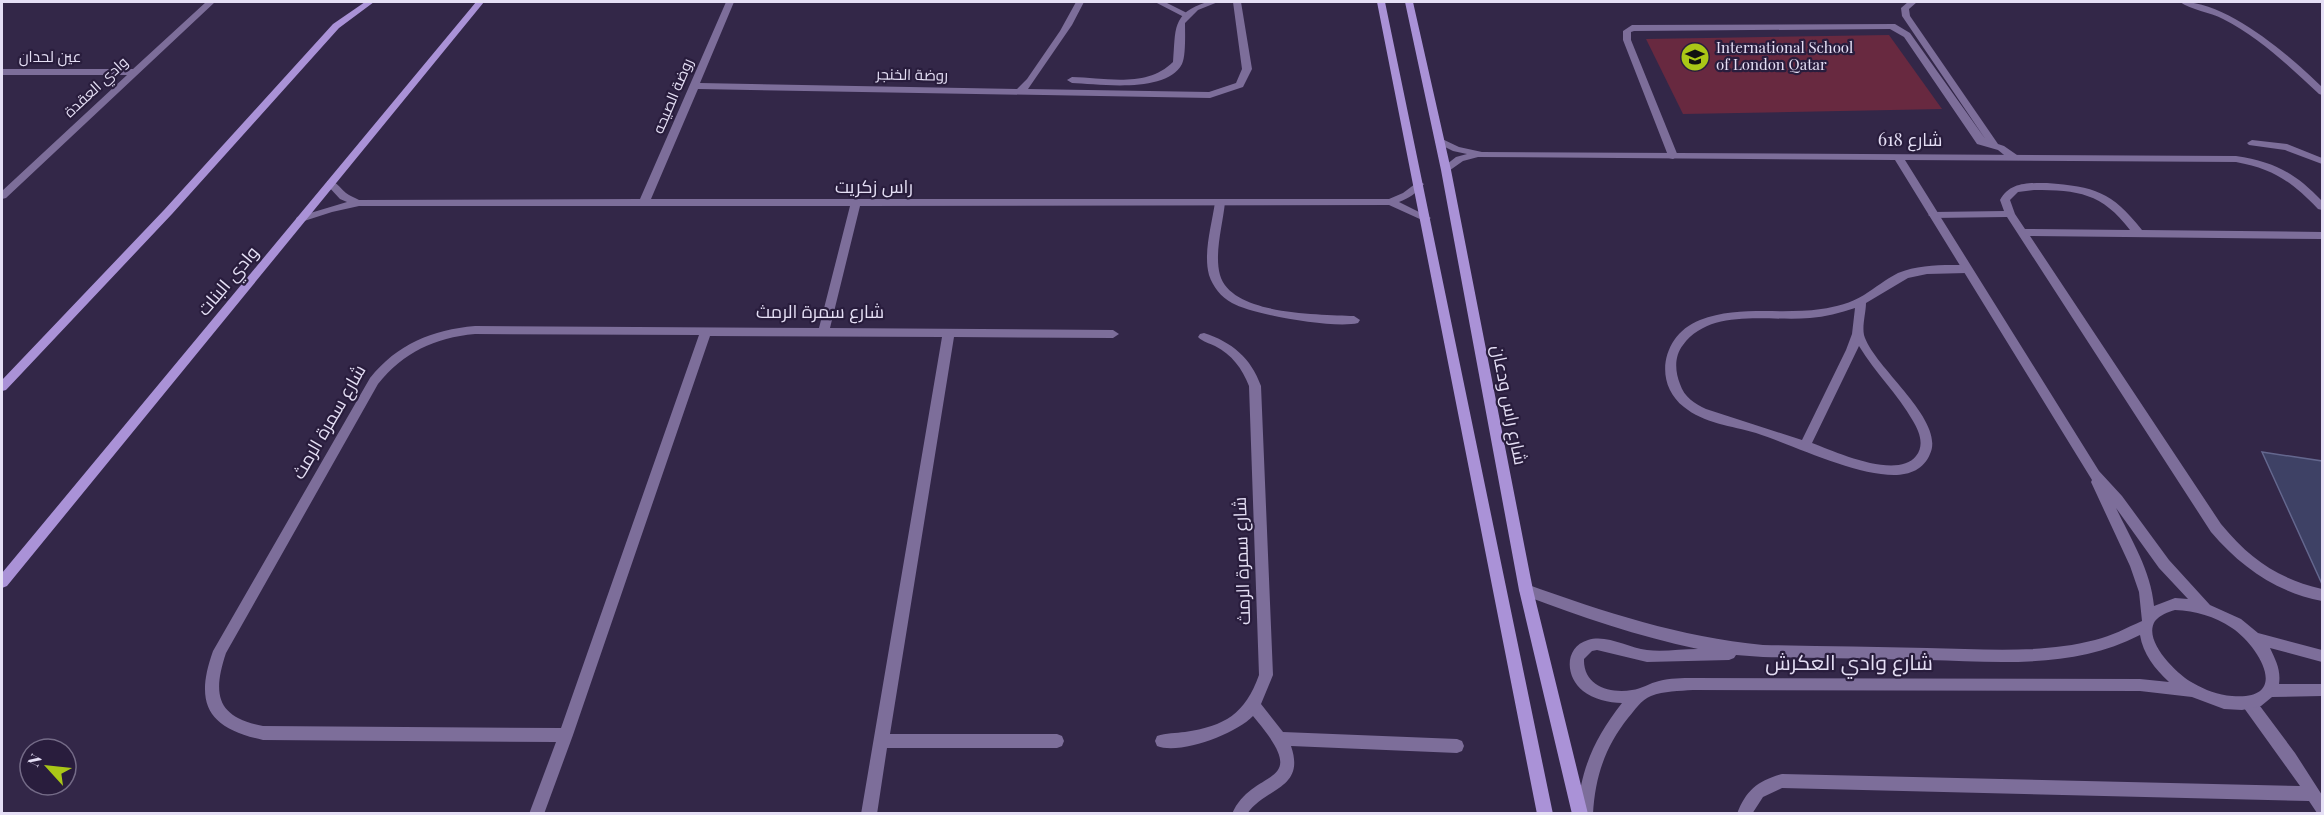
<svg xmlns="http://www.w3.org/2000/svg" width="2324" height="815" font-family="'Playfair Display',Cairo,serif">
<style>
.green{fill:#682940}
.building{fill:#3e4165;stroke:#64678e;stroke-width:1.5}
.lines{fill:none;stroke-linecap:round;stroke-linejoin:round}
.lane{fill:#7d6e9a;fill-rule:evenodd}
.street{fill:#7d6e9a;fill-rule:evenodd}
.secondary{fill:#aa92d7;fill-rule:evenodd}
.labels{text-anchor:middle;stroke-width:4.5;stroke-linejoin:round;paint-order:stroke}
.far-poi-label{font-size:15px;fill:#e5dff5;stroke:#291d3d;text-anchor:start}
.far-street-label{font-size:15px;fill:#e5dff5;stroke:#291d3d}
.street-label{font-size:18px;fill:#e5dff5;stroke:#291d3d}
.near-street-label{font-size:21px;fill:#e5dff5;stroke:#291d3d}
</style>
<rect width="100%" height="100%" fill="#332748"/>
<!-- green -->
<path class="green" d="M1889 35 1942 109 1683 114 1646 39Z"/>
<!-- building -->
<path class="building" d="M2262 452 2322 461V584Z"/>
<g class="lines">
<!-- lane -->
<path class="lane" d="M1155 2H1165L1191 15 1184 17Z
M1908 2H1917L1909 9 1910 16 1998 144 2004 146 2017 155V159H2009L1998 150 1977 144 1904 37 1890 29 1634 31 1631 32V40L1678 156 1673 159 1669 158 1623 40V31L1632 25 1895 24 1910 33 1986 140 1902 16 1901 8Z
M2047 183C2095 187 2111 191 2142 230L2322 232V239L2030 236 2221 524C2251 560 2277 578 2322 589V601C2276 592 2241 567 2211 532L2007 217 1933 218 1928 215 1933 212 2004 211 2000 200C2010 182 2028 183 2047 183ZM2034 190C2078 190 2102 193 2130 230L2025 229 2015 214 2010 200 2018 192Z
M1220 199 1225 202C1223 224 1214 253 1220 275 1232 316 1320 314 1354 316L1360 320 1358 323C1335 329 1253 315 1232 303 1221 297 1213 287 1209 275 1203 253 1212 224 1215 202Z
M1952 265H1967L1972 269 1967 273 1927 274 1908 278 1866 303C1866 312 1862 326 1864 335 1873 367 1946 420 1930 454 1924 469 1910 475 1894 475 1854 475 1795 446 1756 433 1732 426 1703 423 1684 407 1652 382 1663 334 1700 320 1739 305 1781 315 1821 309 1836 307 1851 303 1864 295 1875 288 1886 279 1898 273 1915 266 1934 265 1952 265ZM1855 308 1852 334 1846 350 1802 440 1706 409C1695 404 1684 397 1680 384 1675 372 1674 356 1683 345 1711 307 1769 322 1810 318 1825 317 1840 313 1855 308ZM1859 346C1875 373 1898 394 1913 421 1919 431 1925 445 1916 456 1897 480 1836 452 1812 443Z
M2249 696 2254 698 2295 753 2322 795V814L2317 813 2309 801 1782 788 1763 797 1752 814H1737C1746 790 1758 781 1782 774L2300 786 2244 708 2242 703 2244 698Z"/>
<!-- street -->
<path class="street" d="M206 2H215L6 198 2 199V191L127 75H2V69H133Z
M726 2H734L700 83 1017 89 1027 79 1060 31 1076 2H1084L1072 25 1028 89 1209 92 1236 83 1242 69 1233 2H1241L1252 69 1243 87 1210 98 698 89 651 199H1389L1403 193 1419 181 1424 184C1417 193 1409 198 1399 202L1431 218 1426 221 1422 220 1389 205 860 206 830 328 1113 330 1119 334 1113 338 954 337 890 734H1057L1062 736 1064 741 1062 746 1057 748H887L877 814H861L942 337 710 336 573 735 544 814H529L556 742 263 740C208 728 194 704 213 651L370 378C397 344 432 330 475 326L819 328 850 206H359L332 212 301 222 296 219 297 217 347 202 340 199 327 185V181C338 180 340 190 349 195 352 197 356 198 359 200L640 199ZM475 334 699 335 561 728 263 726C217 717 212 695 226 653L378 384C404 352 434 338 475 334Z
M1207 2H1218L1198 10 1185 23C1185 32 1186 56 1182 64 1166 94 1099 84 1072 83L1067 80 1072 77C1106 78 1147 88 1173 62 1176 30 1171 13 1207 2Z
M2180 2C2227 0 2291 57 2322 87V95L2319 94C2289 66 2260 38 2223 19 2210 12 2191 10 2180 2Z
M1440 138 1459 147 1482 152 2236 156C2275 162 2295 173 2322 201V210L2318 209C2292 182 2274 169 2236 162L1905 160 2099 471 2122 496 2169 560 2210 605 2241 619 2258 633 2322 650V662L2270 648C2276 661 2281 670 2279 684H2322V696L2272 697 2261 706 2242 710 2224 709 2192 697 2140 691 1693 690C1679 691 1664 691 1651 696 1641 700 1635 710 1628 718 1605 747 1595 777 1593 814H1577C1581 768 1594 739 1622 703 1609 703 1593 699 1583 691 1565 677 1564 647 1588 640 1607 634 1628 648 1647 650 1663 652 1681 649 1698 649 1637 636 1579 616 1521 594L1519 590 1521 586 1526 584C1604 612 1680 637 1763 645 1818 646 1873 647 1927 648 1983 649 2041 654 2095 640 2112 636 2126 628 2142 621L2139 592 2130 566 2091 482 2092 480 1895 160 1478 157 1463 161 1446 173 1442 172V168L1456 157 1467 154 1453 151 1437 143 1435 141ZM2116 508 2159 568 2188 599 2175 598 2154 606C2151 571 2131 539 2116 508ZM2175 610C2196 611 2214 616 2232 628 2259 646 2292 701 2232 696 2218 695 2205 690 2193 683 2178 675 2142 641 2155 621 2160 615 2168 612 2175 610ZM2140 635C2143 654 2155 669 2169 682L2140 679 1693 678C1682 678 1670 678 1659 681 1650 683 1641 689 1632 690 1609 694 1583 685 1584 659L1592 651 1597 650 1647 662 1729 660 1734 658 1736 655 1763 657C1818 658 1873 659 1928 660 1999 662 2075 669 2140 635Z
M2252 140 2287 144 2322 158V164L2285 150 2249 145 2247 143Z
M1204 333C1232 342 1251 358 1261 386L1273 675 1261 704 1283 732 1457 739 1462 741 1464 746 1462 751 1457 753 1291 746C1306 790 1265 787 1247 814H1232C1253 765 1316 790 1253 716 1236 734 1180 755 1157 746L1155 741 1157 736C1166 733 1176 733 1185 732 1225 726 1245 714 1259 675L1249 386C1242 368 1232 355 1215 346 1209 343 1203 342 1198 337L1200 334Z"/>
<!-- secondary -->
<path class="secondary" d="M365 2H374L339 28 172 214 6 390 2 391V380L164 210 333 24Z
M476 2H484L7 586 2 588V573Z
M1377 2H1385L1553 814H1537Z
M1405 2H1413L1451 170 1533 590 1588 814H1572L1519 590 1441 170Z"/>
</g>
<!-- icons -->
<defs>
<g id="school-disc" transform="scale(1.5)"><circle r="9.5" fill="#aac717" stroke="#291d3d"/><path d="M0-5L7-2L0 1L-7-2ZM-4 1L0 2.5L4 1V4Q0 6-4 4Z" fill="#111"/></g>
</defs>
<g fill-rule="evenodd">
<use href="#school-disc" x="1695" y="57"/>
</g>
<g class="labels">
<!-- far-poi labels -->
<g class="far-poi-label">
<text x="1716" y="53">International School<tspan x="1716" dy="17">of London Qatar</tspan></text>
</g>
<!-- far-street labels -->
<g class="far-street-label">
<text x="50" y="62">عين لحدان</text>
<text transform="translate(912 75) rotate(1)" y="5">روضة الخنجر</text>
<text transform="translate(96 87) rotate(-43)" y="5">وادي العقدة</text>
<text transform="translate(673 96) rotate(-67)" y="5">روضة الصيحه</text>
</g>
<!-- street labels -->
<g class="street-label">
<text x="1910" y="146">شارع 618</text>
<text x="874" y="193">راس زكريت</text>
<text transform="translate(228 281) rotate(-50)" y="6">وادي البنات</text>
<text x="820" y="318">شارع سمرة الرمث</text>
<text transform="translate(1509 405) rotate(79)" y="6">شارع راس ودعان</text>
<text transform="translate(329 422) rotate(-60)" y="6">شارع سمرة الرمث</text>
<text transform="translate(1242 561) rotate(-92)" y="6">شارع سمرة الرمث</text>
</g>
<!-- near-street labels -->
<g class="near-street-label">
<text x="1849" y="670">شارع وادي العكرش</text>
</g>
</g>
<!-- border -->
<rect width="2324" height="815" fill="none" stroke="#e5dff5" stroke-width="6"/>
<!-- north arrow -->
<g transform="translate(48 767) rotate(297)"><circle r="28" fill="#291d3d" stroke="#746b87" stroke-width="1.5"/>
<path d="M0-4.5L10 22L0 15L-10 22Z" fill="#aac717"/>
<text y="-9" font-size="16" font-weight="bold" text-anchor="middle" fill="#e5dff5">N</text>
</g>
</svg>
